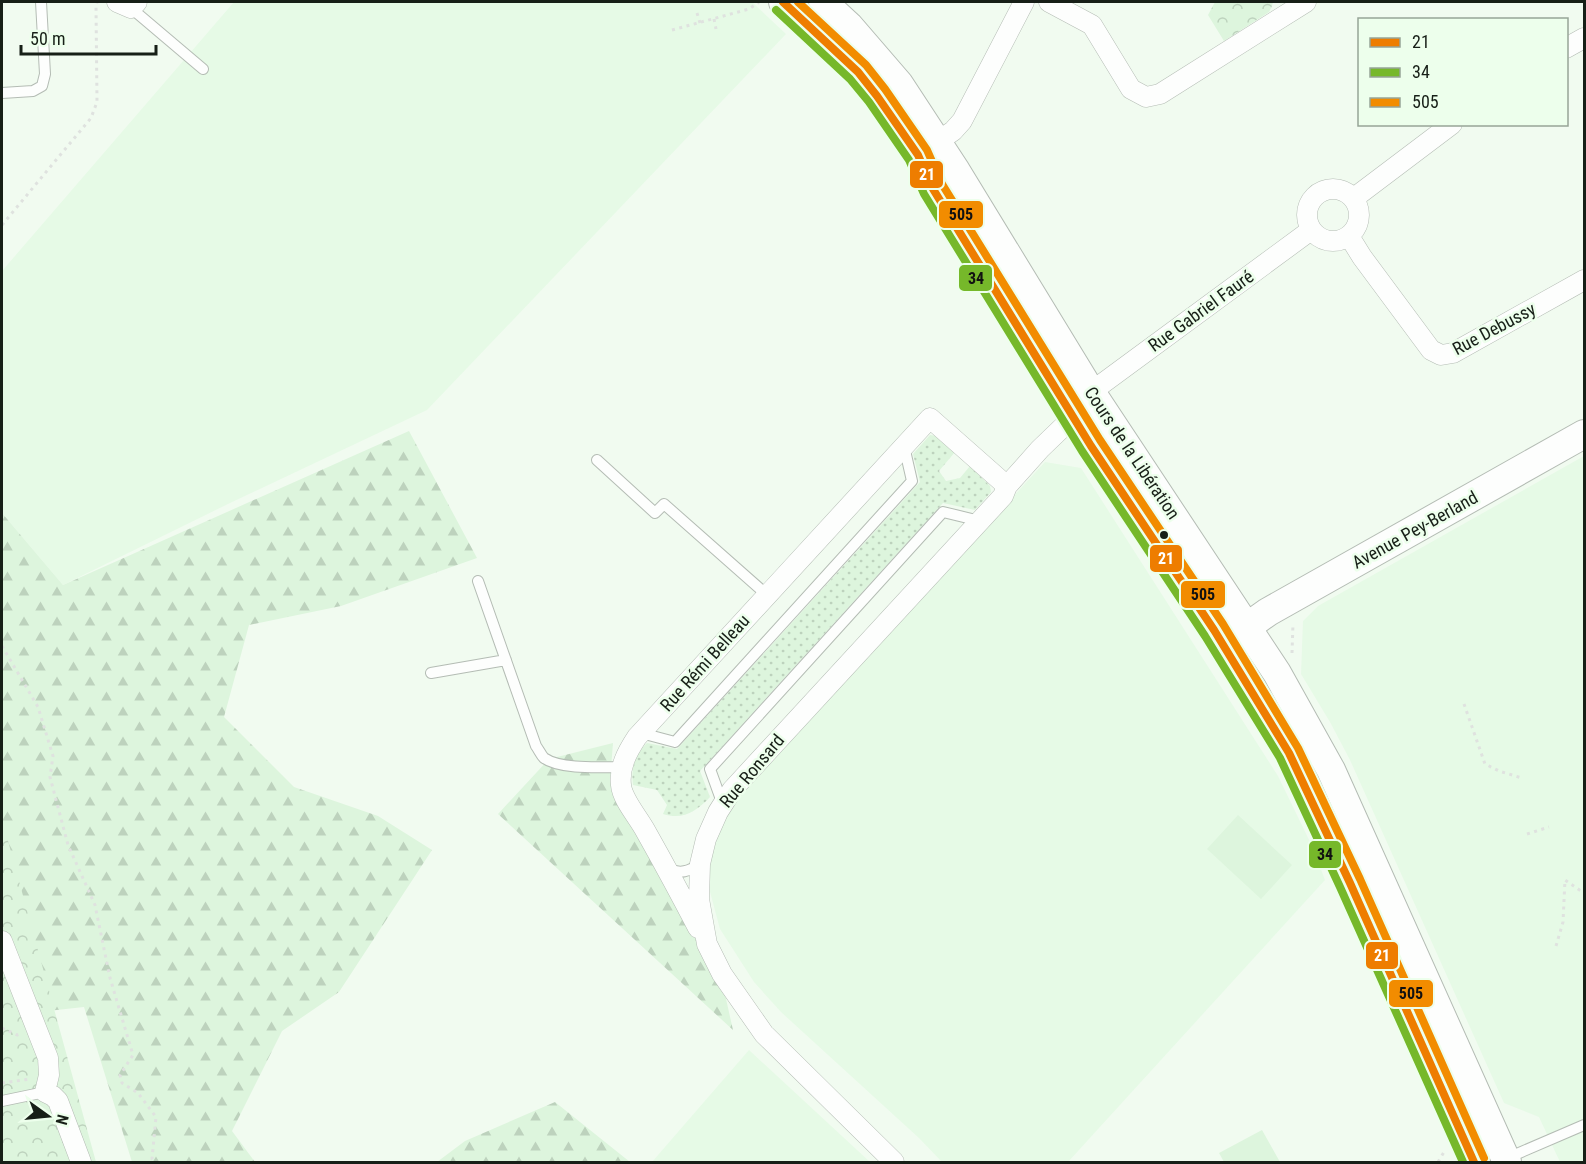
<svg xmlns="http://www.w3.org/2000/svg" width="1586" height="1164" font-family="'Roboto Condensed',sans-serif">
<style>
.built{fill:#e6fae6}
.grass{fill:url(#grass-dots)}
.forest{fill:url(#forest-firs)}
.park{fill:url(#park-crowns)}
.pitch{fill:#ddf5dd}
.lines{fill:none;stroke-linecap:round;stroke-linejoin:round}
.lane-casing{stroke:#b4bcb4;stroke-width:12}
.street-casing{stroke:#b4bcb4;stroke-width:21}
.secondary-casing{stroke:#b4bcb4;stroke-width:30}
.path{stroke:#dfe2df;stroke-width:3;stroke-dasharray:3 4.5;stroke-linecap:butt}
.lane{stroke:#fdfefd;stroke-width:10}
.street{stroke:#fdfefd;stroke-width:20}
.secondary{stroke:#fdfefd;stroke-width:28}
.bus-1-casing{stroke:#edffec;stroke-width:12}
.bus-2-casing{stroke:#edffec;stroke-width:12}
.bus-3-casing{stroke:#edffec;stroke-width:12}
.bus-1{stroke:#ee7d00;stroke-width:8}
.bus-2{stroke:#76b82a;stroke-width:8}
.bus-3{stroke:#f28c00;stroke-width:8}
.bus-dot{fill:#171f17;stroke:#edffec;stroke-width:2}
.labels{text-anchor:middle;stroke-width:5;stroke-linejoin:round;paint-order:stroke}
.street-label{font-size:18px;fill:#171f17;stroke:#edffec}
.line-badge{stroke:#edffec;stroke-width:2}
.badge-label{font-size:16px;text-anchor:middle;font-weight:bold;fill:#fff}
.pale-badge-label{font-size:16px;text-anchor:middle;font-weight:bold;fill:#111}
</style>
<defs>
<pattern id="grass-dots" width="8" height="8" patternUnits="userSpaceOnUse" patternTransform="scale(1.5)"><rect width="8" height="8" fill="#ddf5dd"/><path d="M2 2h.1M6 6h.1" fill="none" stroke="#bdd2bd" stroke-width="1.8" stroke-linecap="round"/></pattern>
<pattern id="forest-firs" width="22" height="20" patternUnits="userSpaceOnUse" patternTransform="scale(1.5)"><rect width="22" height="20" fill="#ddf5dd"/><path d="M5 1l3.5 6h-7zM16 11l3.5 6h-7z" fill="#bdd2bd"/></pattern>
<pattern id="park-crowns" width="20" height="18" patternUnits="userSpaceOnUse" patternTransform="scale(1.5)"><rect width="20" height="18" fill="#ddf5dd"/><path d="M2 6a3 3 0 1 1 6 0M12 15a3 3 0 1 1 6 0" fill="none" stroke="#bdd2bd"/></pattern>
</defs>
<rect width="100%" height="100%" fill="#f1fbf0"/>
<!-- built -->
<path class="built" d="M234 2H752L786 34 427 410 230 503 63 585 2 513V271Z
M1584 456V1162H1560L1539 1117 1504 1103 1350 760 1330 722 1301 674 1303 621 1318 606Z
M1045 462 1081 468 1278 776 1313 848 1325 880 1068 1162H942L919 1138 781 1012 754 982 720 929 708 884 711 852 725 817 743 790Z
M749 1050 870 1162H652Z"/>
<!-- grass -->
<path class="grass" d="M930 435 937 436 955 452 939 471 946 481 960 478 970 466 990 486 991 492 975 510 943 503 700 771 710 797C696 812 683 820 663 814L667 805 657 790 633 785C631 768 634 755 647 743L677 749 920 482 913 454Z"/>
<!-- forest -->
<path class="forest" d="M409 431 477 558 341 606 249 625 224 717 294 787 378 816 432 850 339 992 282 1031 232 1131 255 1162H132L84 1007 2 1016V513L63 585Z
M613 743 610 781 724 990 733 1030 498 814 549 759Z
M555 1102 630 1162H437L465 1141Z"/>
<!-- park -->
<path class="park" d="M1215 2H1273L1272 6 1269 12 1224 41 1208 15Z
M2 819 96 1162H2Z"/>
<!-- pitch -->
<path class="pitch" d="M1238 815 1292 865 1261 899 1207 849Z
M1262 1130 1280 1162H1224L1219 1153Z"/>
<g class="lines">
<!-- lane casing -->
<g class="lane-casing">
<path id="lane" d="M131 8 203 69
M2 93 33 91 42 86 45 74 41 2
M597 460 655 513 664 504 767 595
M478 581 536 746C539 750 541 755 544 758 561 770 602 767 622 767
M431 673 506 660
M641 733 675 742 912 481 904 446
M723 805 710 769 943 512 980 521
M668 868C680 875 689 871 700 864
M2 1101 45 1092
M1505 1159 1584 1125"/>
</g>
<!-- street casing -->
<g class="street-casing">
<path id="street" d="M117 2 131 8 137 2
M1049 2 1092 25 1131 89 1146 97 1160 94 1306 2
M1566 48 1584 38
M928 148 953 131 962 121 1024 2
M1307 215a26 26 0 1 1 52 0a26 26 0 1 1-52 0Z
M1354 198 1452 124
M1349 236 1362 257 1431 350 1441 355 1453 353 1584 280
M698 928C681 895 663 862 645 830 638 817 622 799 621 785 619 767 627 752 637 737L930 418 1007 486
M2 941 48 1058 49 1075 45 1092 53 1096 58 1101 81 1162
M894 1162 764 1034 722 974 707 944 699 899 700 864 706 839 718 812 732 790 1003 496 1007 486 1040 449 1066 424 1074 419 1091 392 1311 230"/>
</g>
<!-- secondary casing -->
<g class="secondary-casing">
<path id="secondary" d="M783 2 858 72 877 96 918 155 933 189 1091 446 1214 630 1289 753 1307 790 1350 883 1474 1162
M823 2 849 26 899 84 956 171 1091 392 1277 673 1331 770 1507 1162
M1230 618 1247 627 1268 612 1584 434"/>
</g>
<!-- path -->
<path class="path" d="M697 13 700 23
M714 19 716 29
M672 30 749 9 759 2
M2 225 91 118 97 102 96 6 97 2
M2 646 38 707 53 756 50 777 68 845 95 905 110 978 133 1055 120 1075 122 1083 138 1093 156 1117 152 1159 155 1162
M1292 653 1293 623
M1464 704 1485 764 1499 771 1522 778
M1527 834 1549 827
M1556 946 1563 922 1565 880 1584 893
M2 1028 17 1035 20 1034
M2 1083 30 1079
M1438 1162 1444 1152"/>
<!-- lane -->
<use href="#lane" class="lane"/>
<!-- street -->
<use href="#street" class="street"/>
<!-- secondary -->
<use href="#secondary" class="secondary"/>
<!-- bus-1 casing -->
<g class="bus-1-casing">
<path id="bus-1" d="M783 2 858 72 877 96 918 155 933 189 1091 446 1214 630 1289 753 1350 883 1474 1162"/>
</g>
<!-- bus-2 casing -->
<g class="bus-2-casing">
<path id="bus-2" d="M776 10 850 79 869 102 909 160 924 194 1082 451 1205 636 1280 758 1340 887 1463 1162"/>
</g>
<!-- bus-3 casing -->
<g class="bus-3-casing">
<path id="bus-3" d="M798 2 866 65 885 89 927 150 942 184 1100 440 1223 624 1298 748 1360 879 1484 1158"/>
</g>
<!-- bus-1 -->
<use href="#bus-1" class="bus-1"/>
<!-- bus-2 -->
<use href="#bus-2" class="bus-2"/>
<!-- bus-3 -->
<use href="#bus-3" class="bus-3"/>
</g>
<!-- markers -->
<circle class="bus-dot" cx="1164" cy="535" r="5"/>
<g class="labels">
<!-- street labels -->
<g class="street-label">
<text transform="translate(1201 311) rotate(-36)" y="6">Rue Gabriel Fauré</text>
<text transform="translate(1494 329) rotate(-28)" y="6">Rue Debussy</text>
<text transform="translate(1132 453) rotate(56)" y="6">Cours de la Libération</text>
<text transform="translate(1415 530) rotate(-29)" y="6">Avenue Pey-Berland</text>
<text transform="translate(705 663) rotate(-48)" y="6">Rue Rémi Belleau</text>
<text transform="translate(752 771) rotate(-50)" y="6">Rue Ronsard</text>
</g>
</g>
<g class="line-badge">
<rect x="909" y="160" width="35" height="29" rx="6" fill="#ee7d00"/>
<rect x="938" y="200" width="46" height="29" rx="6" fill="#f28c00"/>
<rect x="958" y="264" width="35" height="28" rx="6" fill="#76b82a"/>
<rect x="1149" y="544" width="34" height="29" rx="6" fill="#ee7d00"/>
<rect x="1180" y="580" width="46" height="29" rx="6" fill="#f28c00"/>
<rect x="1308" y="840" width="34" height="29" rx="6" fill="#76b82a"/>
<rect x="1365" y="941" width="34" height="29" rx="6" fill="#ee7d00"/>
<rect x="1388" y="979" width="46" height="29" rx="6" fill="#f28c00"/>
</g>
<g class="badge-label">
<text x="927" y="180">21</text>
<text x="1166" y="564">21</text>
<text x="1382" y="961">21</text>
</g>
<g class="pale-badge-label">
<text x="961" y="220">505</text>
<text x="976" y="284">34</text>
<text x="1203" y="600">505</text>
<text x="1325" y="860">34</text>
<text x="1411" y="999">505</text>
</g>
<!-- border -->
<rect width="1586" height="1164" fill="none" stroke="#171f17" stroke-width="6"/>
<!-- legend -->
<rect x="1358" y="18" width="210" height="108" fill="#edffec" stroke="#97a597" stroke-width="1.5"/>
<rect x="1370" y="38" width="30" height="9" fill="#ee7d00" stroke="#97a597" stroke-width="1.5"/>
<text x="1412" y="48" font-size="18" fill="#171f17">21</text>
<rect x="1370" y="68" width="30" height="9" fill="#76b82a" stroke="#97a597" stroke-width="1.5"/>
<text x="1412" y="78" font-size="18" fill="#171f17">34</text>
<rect x="1370" y="98" width="30" height="9" fill="#f28c00" stroke="#97a597" stroke-width="1.5"/>
<text x="1412" y="108" font-size="18" fill="#171f17">505</text>
<!-- north arrow -->
<g transform="translate(48 1116) rotate(105)" stroke="#edffec" stroke-width="4.5" paint-order="stroke">
<path d="M0-4.5L10 22L0 15L-10 22Z" fill="#171f17"/>
<text y="-9" font-size="16" font-weight="bold" text-anchor="middle" fill="#171f17">N</text>
</g>
<!-- scale -->
<path d="M21 45v9h135v-9" fill="none" stroke="#171f17" stroke-width="3"/>
<text x="30" y="45" font-size="18" fill="#171f17" stroke="#edffec" stroke-width="4.5" paint-order="stroke">50 m</text>
</svg>
